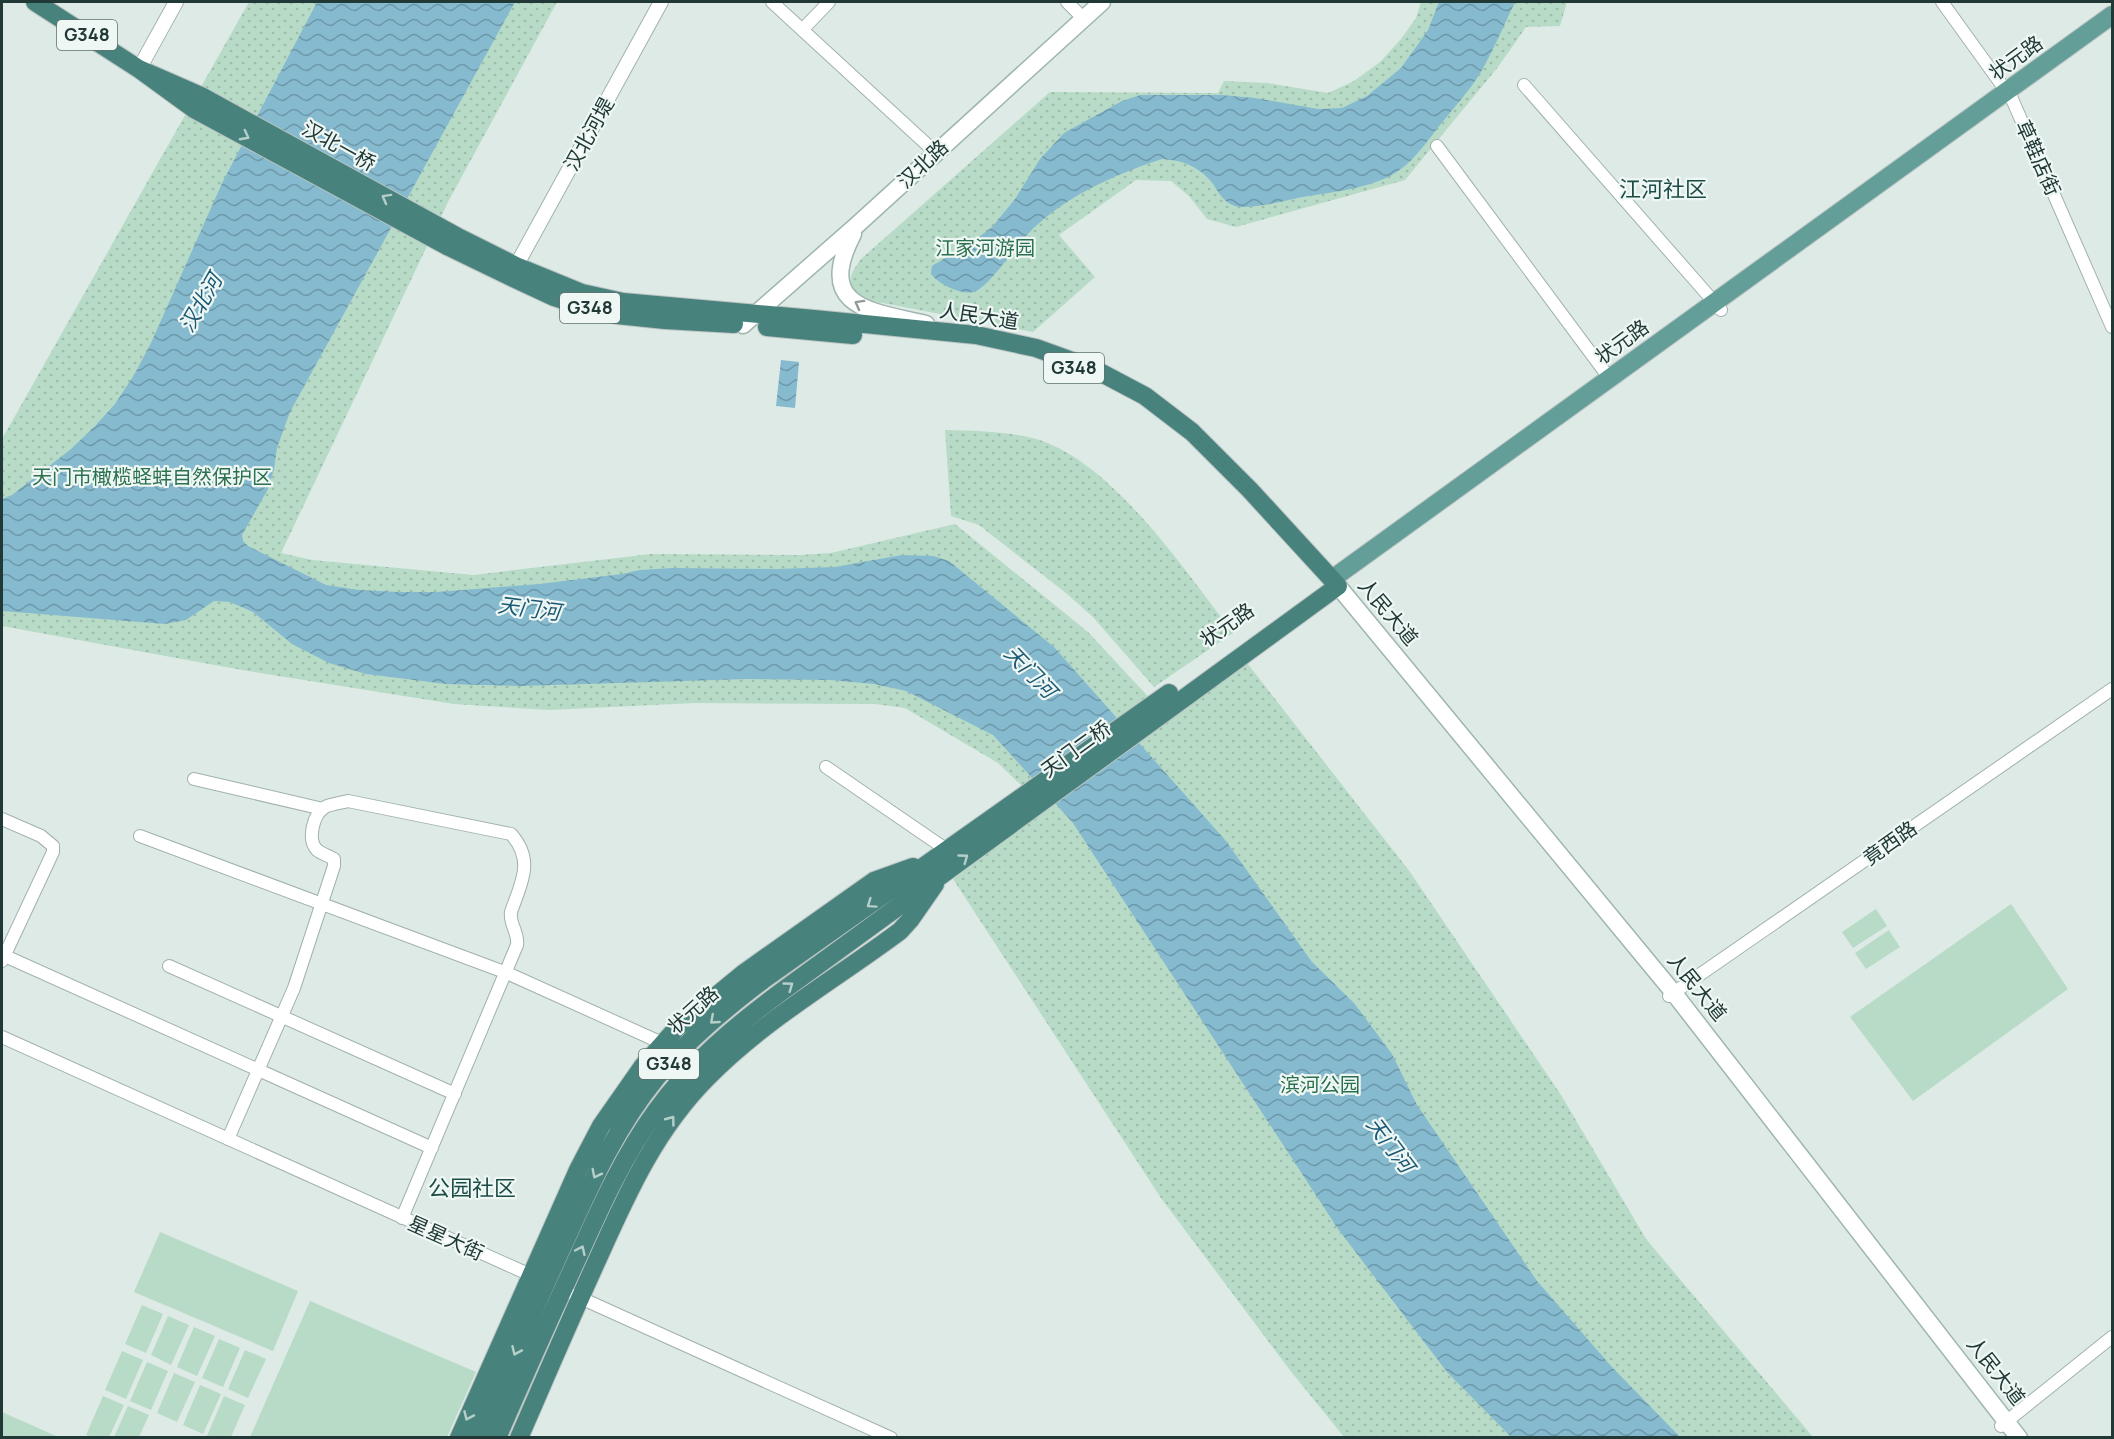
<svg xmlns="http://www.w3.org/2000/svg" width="2114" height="1439" font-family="Manrope,'Noto Sans SC',sans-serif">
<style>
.green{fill:#b7dbc6}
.park{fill:url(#park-dots)}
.water{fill:url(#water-waves)}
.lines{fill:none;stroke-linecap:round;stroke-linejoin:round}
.minor-casing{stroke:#a1b1ae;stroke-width:14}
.tertiary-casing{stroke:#a1b1ae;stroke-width:16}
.secondary-casing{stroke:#9eb5b0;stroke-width:19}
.primary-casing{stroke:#bcc4c3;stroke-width:20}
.trunk-casing{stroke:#bcc4c3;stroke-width:20}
.minor{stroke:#fff;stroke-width:12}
.tertiary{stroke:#fff;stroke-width:14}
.secondary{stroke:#fff;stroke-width:16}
.primary{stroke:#639f98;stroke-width:18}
.trunk{stroke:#48827c;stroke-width:18}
.oneway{stroke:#b5ceca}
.oneway2{stroke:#909c9a}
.labels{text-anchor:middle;stroke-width:4.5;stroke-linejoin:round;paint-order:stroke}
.shield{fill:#eff7f4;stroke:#5e726f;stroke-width:1.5}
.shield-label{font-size:18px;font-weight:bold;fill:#203936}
.street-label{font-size:20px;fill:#203936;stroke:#eff7f4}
.park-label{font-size:20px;fill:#2b704f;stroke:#eff7f4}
.water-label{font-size:21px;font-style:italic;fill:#1b5974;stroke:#eff7f4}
.quarter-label{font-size:22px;fill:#1c4b46;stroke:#eff7f4}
</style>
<defs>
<pattern id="park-dots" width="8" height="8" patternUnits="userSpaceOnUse" patternTransform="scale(1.5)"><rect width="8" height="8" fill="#b7dbc6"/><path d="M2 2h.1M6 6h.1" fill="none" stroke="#9dbdab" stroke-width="1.8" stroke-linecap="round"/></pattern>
<pattern id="water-waves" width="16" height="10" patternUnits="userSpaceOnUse" patternTransform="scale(1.5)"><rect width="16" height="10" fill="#86bacf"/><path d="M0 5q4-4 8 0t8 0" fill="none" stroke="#6d98a9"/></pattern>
</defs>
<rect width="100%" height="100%" fill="#deeae6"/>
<!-- green -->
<path class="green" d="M2011 904 2068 989 1913 1101 1850 1017Z
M1876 909 1887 926 1853 948 1842 932Z
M1889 930 1900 947 1866 969 1855 953Z
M160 1232 298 1291 273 1351 134 1292Z
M310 1301 476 1372 447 1437H250Z
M142 1305 163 1314 146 1353 125 1344Z
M168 1316 189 1325 171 1365 151 1355Z
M194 1327 215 1336 197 1376 177 1367Z
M219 1339 240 1348 223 1387 202 1378Z
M245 1350 266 1359 248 1398 228 1389Z
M122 1351 143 1360 126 1399 105 1390Z
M147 1362 168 1371 151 1410 130 1401Z
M174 1373 195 1382 177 1422 157 1413Z
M200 1385 221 1394 203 1434 183 1425Z
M103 1396 124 1405 109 1437H91L86 1435Z
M224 1396 245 1405 231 1437H211L207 1436Z
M128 1406 149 1415 139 1437H114Z
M2 1412 56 1436 55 1437H2Z"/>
<!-- park -->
<path class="park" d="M249 2H557L449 200 281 553 312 560 473 575 651 554 800 555 831 553 955 524 1088 632 1170 720 1247 663 1410 872 1561 1095 1646 1239 1813 1437H1344L1289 1369 1161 1198 953 879 1042 813 1021 785 998 763 905 708 875 704 694 703 549 710 454 704 242 670 2 626V439Z
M1421 2H1567L1560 26 1526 27 1498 67 1405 180 1236 227 1207 219 1189 196 1171 181 1136 180 1059 235 1095 277 1033 332 862 299C846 283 848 277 861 259L1050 92 1218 93 1224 81 1267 83 1328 93 1354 81 1380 62 1401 39 1416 18Z
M945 430C975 431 1006 431 1036 439 1112 461 1186 572 1233 633L1154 687 1093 617 1066 593 979 525 951 516Z"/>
<!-- water -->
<path class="water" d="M317 2H515L290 412 277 448 274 469 268 489 242 535 243 541 248 546 326 585 359 590 398 592H437L539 584 622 574 640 570 672 568 777 569 835 567 902 555 933 556 949 561 1054 647 1226 841 1312 962 1354 1003 1392 1054 1417 1105 1537 1281 1612 1367 1680 1437H1511L1447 1372 1338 1229 1073 823 993 735 906 691 874 684 830 680 748 679 521 686 446 684 366 674 329 663 292 644 253 612 230 602 214 601 186 620 165 624 2 611V499L12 495 71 449 95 426 115 404 134 375 151 343 223 181Z
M1439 2H1515C1504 25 1494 49 1481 72 1468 93 1451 111 1436 130 1423 147 1411 164 1392 175 1366 189 1332 192 1303 197 1288 200 1248 210 1235 206 1224 203 1219 193 1213 184 1200 167 1183 160 1162 159 1113 175 1061 198 1026 236 1013 249 991 284 976 291 964 297 938 284 931 274L932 266 977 239 993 226 1015 199 1040 159 1064 133 1122 101 1140 95H1221L1255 98 1318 109 1342 108 1367 96 1401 68 1428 30Z
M781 360 799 362 795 408 776 406Z"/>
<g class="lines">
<!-- minor casing -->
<g class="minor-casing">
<path id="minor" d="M772 2 935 152
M1067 2 1083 18
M1942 2 2012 99 2112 327
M803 29 829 2
M1524 85 1721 310
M1437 146 1610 379
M826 767 947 850
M194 779 323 809
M2 819 41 836 53 846V852L2 961
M140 836 507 973 662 1043
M5 956 432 1148
M169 966 455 1094
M1669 996 2112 689
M2 1037 537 1278
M228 1139 294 988 334 866V859C329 856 322 854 317 850 307 840 313 814 325 807 331 804 341 803 348 801L511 834C535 861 521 883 511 912 509 924 519 933 517 945L402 1218
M574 1295 891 1438
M2001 1426 2112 1337"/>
</g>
<!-- tertiary casing -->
<g class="tertiary-casing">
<path id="tertiary" d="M139 69 176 2
M516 266 661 2"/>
</g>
<!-- secondary casing -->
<g class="secondary-casing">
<path id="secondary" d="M853 234C815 307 869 311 926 324
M743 325 857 225 1102 2
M1338 586 1673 992 2019 1438"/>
</g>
<!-- primary casing -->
<g class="primary-casing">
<path id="primary" d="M1332 579 2112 15"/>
</g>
<!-- trunk casing -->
<g class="trunk-casing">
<path id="trunk" d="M35 2 139 69 194 109 449 247 511 277 554 297 584 307 617 315 665 320 734 324
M139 69 201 96 456 236 516 266 582 293 623 302 814 319 976 335 1036 348 1094 369 1145 396 1192 432 1250 490 1338 586 781 992C735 1026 690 1064 656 1111 623 1156 600 1208 577 1259 550 1318 523 1378 497 1438
M767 327 853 335
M459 1438 578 1170 601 1126 643 1066 677 1028 744 973 874 881 913 867
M478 1438C507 1372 535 1306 565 1241 591 1184 616 1127 656 1078 686 1041 725 1009 763 980L1169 693
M519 1438C546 1376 572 1315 600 1254 629 1189 657 1128 708 1077 765 1019 836 979 900 931L910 920 935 884"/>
</g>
<!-- minor -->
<use href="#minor" class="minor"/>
<!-- tertiary -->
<use href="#tertiary" class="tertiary"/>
<!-- secondary -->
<use href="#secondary" class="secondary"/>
<!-- primary -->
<use href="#primary" class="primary"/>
<!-- trunk -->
<use href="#trunk" class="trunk"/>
</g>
<!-- one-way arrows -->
<defs><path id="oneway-chevron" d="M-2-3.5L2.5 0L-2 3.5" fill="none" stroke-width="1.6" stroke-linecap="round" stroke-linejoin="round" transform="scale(1.5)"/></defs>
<g class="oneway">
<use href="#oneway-chevron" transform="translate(245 136) rotate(28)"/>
<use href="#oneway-chevron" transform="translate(386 198) rotate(-151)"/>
<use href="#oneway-chevron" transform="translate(964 858) rotate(-36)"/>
<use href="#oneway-chevron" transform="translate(871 904) rotate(145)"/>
<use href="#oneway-chevron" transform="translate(789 986) rotate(-36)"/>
<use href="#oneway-chevron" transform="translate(714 1020) rotate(139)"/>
<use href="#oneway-chevron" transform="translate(671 1120) rotate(-53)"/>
<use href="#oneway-chevron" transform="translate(596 1174) rotate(117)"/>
<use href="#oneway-chevron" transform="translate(581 1250) rotate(-65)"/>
<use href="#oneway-chevron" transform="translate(516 1351) rotate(114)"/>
<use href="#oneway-chevron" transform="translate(468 1416) rotate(114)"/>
</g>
<use class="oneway2" href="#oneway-chevron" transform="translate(859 304) rotate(-151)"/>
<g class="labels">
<!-- shield labels -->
<g class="shield">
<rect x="57" y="20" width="60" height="30" rx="4.5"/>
<rect x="560" y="293" width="60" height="30" rx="4.5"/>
<rect x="1044" y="353" width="60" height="30" rx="4.5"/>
<rect x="639" y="1049" width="60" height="30" rx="4.5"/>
</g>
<g class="shield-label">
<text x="87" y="41">G348</text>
<text x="590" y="314">G348</text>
<text x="1074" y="374">G348</text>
<text x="669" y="1070">G348</text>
</g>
<!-- street labels -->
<g class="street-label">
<text transform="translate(2016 58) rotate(-36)" y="7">状元路</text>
<text transform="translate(589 134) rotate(-61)" y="7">汉北河堤</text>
<text transform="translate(339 146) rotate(29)" y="7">汉北一桥</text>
<text transform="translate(2038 158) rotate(66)" y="7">草鞋店街</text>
<text transform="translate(923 164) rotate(-43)" y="7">汉北路</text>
<text transform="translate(979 316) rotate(9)" y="7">人民大道</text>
<text transform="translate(1622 342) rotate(-36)" y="7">状元路</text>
<text transform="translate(1388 612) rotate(50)" y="7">人民大道</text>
<text transform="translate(1227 625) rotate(-35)" y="7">状元路</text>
<text transform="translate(1076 749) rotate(-36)" y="7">天门二桥</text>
<text transform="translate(1890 843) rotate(-35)" y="7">竟西路</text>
<text transform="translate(1697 987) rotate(51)" y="7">人民大道</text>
<text transform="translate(693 1010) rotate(-42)" y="7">状元路</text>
<text transform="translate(446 1238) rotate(24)" y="7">星星大街</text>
<text transform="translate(1996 1371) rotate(52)" y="7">人民大道</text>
</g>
<!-- park labels -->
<g class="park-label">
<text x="985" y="255">江家河游园</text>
<text x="152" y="484">天门市橄榄蛏蚌自然保护区</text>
<text x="1320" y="1092">滨河公园</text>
</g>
<!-- water labels -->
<g class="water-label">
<text transform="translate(201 303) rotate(-60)" y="7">汉北河</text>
<text transform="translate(529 609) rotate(7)" y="7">天门河</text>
<text transform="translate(1030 672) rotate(46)" y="7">天门河</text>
<text transform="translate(1390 1145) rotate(53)" y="7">天门河</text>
</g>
<!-- quarter labels -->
<g class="quarter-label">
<text x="1663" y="197">江河社区</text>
<text x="472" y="1196">公园社区</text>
</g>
</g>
<!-- border -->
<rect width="2114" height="1439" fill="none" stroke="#203936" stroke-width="6"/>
</svg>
